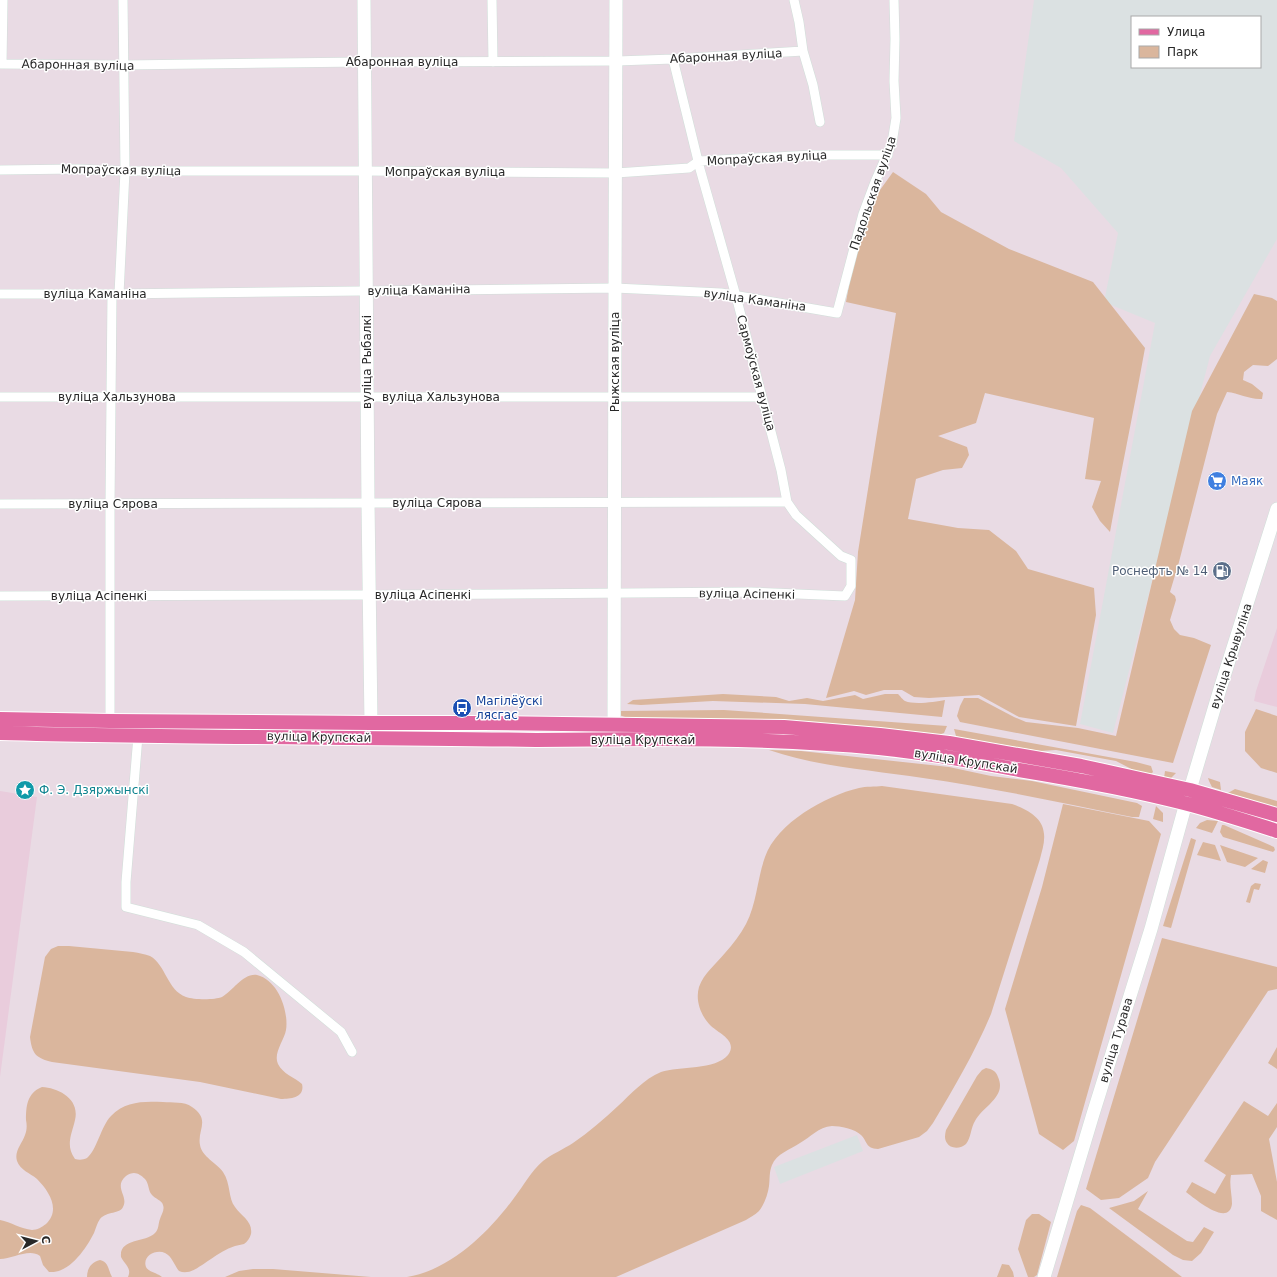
<svg xmlns="http://www.w3.org/2000/svg" width="1277" height="1277" font-family="'DejaVu Sans',sans-serif">
<style>
.industrial{fill:#dbe1e2;fill-rule:evenodd}
.education{fill:#e9ccdc}
.green{fill:#dab69d}
.lines{fill:none;stroke-linecap:round;stroke-linejoin:round}
.street-casing{stroke:#d0dfd9;stroke-width:10}
.secondary-casing{stroke:#d0dfd9;stroke-width:14}
.primary-casing{stroke:#fff;stroke-width:16}
.street{stroke:#fff;stroke-width:9}
.secondary{stroke:#fff;stroke-width:13}
.primary{stroke:#e168a1;stroke-width:14}
.labels{text-anchor:middle;stroke-width:3;stroke-linejoin:round;paint-order:stroke}
.street-label{font-size:12px;fill:#282828;stroke:#fff}
.shop-label{font-size:12px;fill:#366cbe;stroke:#fff;text-anchor:start}
.service-label{font-size:12px;fill:#4e5e75;stroke:#fff;text-anchor:end}
.transit-label{font-size:12px;fill:#164399;stroke:#fff;text-anchor:start}
.culture-label{font-size:12px;fill:#0d838f;stroke:#fff;text-anchor:start}
</style>
<rect width="100%" height="100%" fill="#e9dbe4"/>
<!-- industrial -->
<path class="industrial" d="M1034 0H1277V239L1210 356 1113 733 1080 724 1155 323 1104 302 1118 233 1061 168 1014 141ZM1132 17H1260V67H1132Z
M857 1135 863 1151 780 1184 774 1167Z"/>
<!-- education -->
<path class="education" d="M1277 628V707L1254 701 1256 691Z
M0 791 37 797 0 1077Z"/>
<!-- green -->
<path class="green" d="M893 172 926 194 941 212 1009 249 1093 282 1145 348C1134 410 1121 471 1110 532L1100 521 1092 507 1101 481 1085 479 1094 418 985 393 976 423 938 436 967 447 969 455 962 468 943 470 916 479 908 519 958 528 989 530 1016 551 1028 569 1094 588 1096 615 1076 726 1019 717 979 695 929 698 914 697 902 690H884L866 695 854 691 826 698 855 600 858 552 896 313 846 302 860 223 880 190Z
M1254 294 1272 298 1277 301V359L1268 366 1253 365 1244 372 1243 380 1252 384 1263 393 1262 399C1250 400 1239 393 1227 392L1217 414 1213 429 1179 562 1170 592 1175 596 1176 600 1170 620 1174 629 1180 635 1194 638 1211 645 1173 763 960 722 957 716 960 706 964 698H978L1014 717 1026 722 1078 728 1116 736 1192 411Z
M723 694 776 697 789 701 807 698 823 701 855 695 863 699 885 694H898C900 696 903 700 905 701 914 705 935 702 945 700L942 717 805 704 713 701 641 705 627 704 633 700Z
M1256 709 1277 716V773L1261 768 1245 751V732Z
M724 710 947 726 944 733 938 735 720 719 628 718 619 715 618 711Z
M954 729 1136 762 1151 766 1153 772 1151 774H1141L1116 761 1056 750 1040 751 962 738 956 736Z
M769 750 801 751 949 767 991 776 1032 781 1137 803 1142 806 1139 817H1132C1063 803 993 788 923 778 872 770 818 767 769 750Z
M1165 771 1176 773 1170 779 1164 778Z
M1208 778 1220 782 1221 790 1212 787 1209 781Z
M882 786 1012 804C1026 809 1043 817 1044 834 1045 842 1042 851 1040 859L991 1014C975 1052 954 1088 933 1123L927 1131 919 1137 878 1149C865 1148 868 1142 861 1135 855 1129 840 1126 832 1126 818 1127 811 1137 800 1143 791 1149 776 1154 772 1165 769 1172 770 1179 769 1186 768 1194 764 1205 759 1211 755 1215 750 1217 746 1220L616 1277H407C451 1270 489 1232 514 1198 524 1185 531 1171 543 1161 552 1154 564 1149 573 1143 589 1132 604 1119 618 1106 631 1094 644 1079 661 1072 679 1066 716 1070 728 1055 738 1041 720 1034 711 1026 701 1016 695 1001 699 987 704 973 716 964 725 953 733 944 740 935 746 924 757 903 757 879 765 857 777 823 825 796 859 788 866 786 875 787 882 786Z
M1235 789 1277 801V808L1228 793Z
M1063 804 1149 821 1161 834 1074 1141 1063 1150 1039 1134 1005 1009 1042 887Z
M1156 806 1163 813V822L1153 819Z
M1207 820 1218 821 1212 833 1196 828 1200 823Z
M1222 825H1224L1274 847 1275 850 1273 852 1223 837 1220 832Z
M1191 838 1196 840 1171 928 1163 926Z
M1203 842 1215 845 1221 861 1197 855Z
M1220 845 1258 858 1245 867 1227 862Z
M1263 860 1268 862 1265 873 1251 869Z
M1255 883 1261 884 1259 890 1254 889 1250 903 1246 902 1251 886Z
M1162 938 1277 967V989L1268 991 1155 1162 1148 1178 1119 1198 1101 1200 1086 1189Z
M58 946H69L133 952C139 953 145 954 150 956 166 965 167 990 186 997 194 1000 215 1000 222 997 233 991 243 973 257 975 278 980 289 1011 286 1030 284 1041 273 1053 278 1064 283 1074 294 1077 302 1084 305 1097 292 1099 281 1099L200 1082 52 1062C36 1058 32 1054 30 1037L45 957 51 949Z
M1277 1047V1069L1268 1063Z
M986 1068C992 1069 996 1071 998 1077 1007 1097 983 1106 975 1121 971 1127 971 1138 966 1144 961 1149 950 1149 947 1143 944 1139 945 1134 946 1130L977 1076 982 1070Z
M42 1087C59 1088 80 1099 75 1120 72 1134 65 1145 75 1159 79 1160 83 1160 87 1158 97 1150 101 1126 111 1116 125 1101 144 1101 163 1102 172 1103 184 1101 192 1107 211 1120 197 1130 200 1145 202 1157 217 1163 223 1172 231 1184 228 1198 235 1207 241 1216 253 1221 251 1234 250 1238 247 1242 244 1244 241 1245 238 1245 235 1246 226 1249 218 1254 211 1259 201 1265 190 1276 179 1271 174 1265 172 1256 165 1253 156 1249 142 1256 146 1267 148 1272 158 1273 162 1277H128C132 1268 125 1265 121 1257 119 1238 145 1243 155 1233 159 1229 158 1224 160 1219 161 1215 165 1210 163 1205 162 1200 155 1199 152 1195 148 1191 149 1183 145 1179 142 1176 138 1173 134 1173 132 1173 128 1174 126 1176 113 1187 129 1196 123 1207 120 1214 107 1211 100 1219 97 1223 96 1228 94 1233 86 1249 69 1274 49 1272L43 1265 40 1256C29 1248 13 1259 0 1259V1220C11 1222 21 1229 32 1230 37 1230 42 1227 46 1224 61 1210 49 1191 37 1179 30 1173 20 1170 17 1161 14 1151 22 1144 25 1135 27 1130 27 1125 26 1120 26 1106 27 1093 42 1087Z
M1244 1101 1268 1116 1277 1103V1127L1269 1139 1277 1182V1220L1261 1211V1196L1252 1174 1231 1175C1229 1185 1232 1194 1232 1204 1229 1228 1194 1198 1186 1192L1192 1182 1215 1194 1226 1175 1204 1161Z
M1148 1191 1138 1209 1187 1241 1193 1242 1204 1227 1214 1232 1201 1253 1192 1261 1183 1260 1173 1255 1109 1208 1134 1201Z
M1081 1205 1090 1208 1182 1277H1057L1077 1211Z
M1032 1214H1039L1051 1222 1037 1275 1034 1277H1028L1018 1249 1026 1220Z
M100 1260C109 1262 108 1270 112 1277H87C87 1269 91 1262 100 1260Z
M1002 1264 1009 1265 1013 1272 1014 1277H997Z
M253 1269H273L371 1277H225L239 1271Z"/>
<g class="lines">
<!-- street casing -->
<g class="street-casing">
<path id="street" d="M492 0 493 62
M794 0 799 22 803 51 813 85 820 122
M673 59 700 169 736 296 762 397 781 470 787 502
M0 64 123 65 364 62 617 61 673 59 803 51
M2 64 3 0
M0 170 77 169 125 171H365L616 173 689 168 699 161 812 155H888
M0 294H112L615 288 721 293 837 313 863 214 875 182 892 143 896 118 894 81 895 39 894 0
M119 294 125 171 123 0
M0 397H762
M0 504 787 502 796 515 841 556 851 560V586L845 596 751 592 369 595 0 596
M110 721V504L112 294
M138 736 126 882V907L198 925 244 952 341 1032 352 1052"/>
</g>
<!-- secondary casing -->
<g class="secondary-casing">
<path id="secondary" d="M364 0 368 503 371 723
M614 724 615 288 616 0
M1044 1277 1093 1114 1151 929 1186 803 1220 689 1277 509"/>
</g>
<!-- primary casing -->
<g class="primary-casing">
<path id="primary" d="M0 719 110 721 371 723H484L784 727 880 735 949 743 1081 766 1190 790 1277 815
M0 733C179 738 358 737 536 740 575 740 614 739 653 739 728 739 804 741 879 748 926 753 973 761 1019 770 1074 779 1130 789 1184 803 1215 811 1246 821 1277 831"/>
</g>
<!-- street -->
<use href="#street" class="street"/>
<!-- secondary -->
<use href="#secondary" class="secondary"/>
<!-- primary -->
<use href="#primary" class="primary"/>
</g>
<!-- icons -->
<defs>
<g id="supermarket-disc" transform="scale(1)"><circle r="9.5" fill="#3f7fe0" stroke="#fff"/><path d="M-6-5.5h2.5l.6 2H6L4.5 2H-2.5L-4.4-4H-6ZM-1.5 3.2a1.3 1.3 0 1 0 .1 0ZM3 3.2a1.3 1.3 0 1 0 .1 0Z" fill="#fff"/></g>
<g id="fuel-disc" transform="scale(1)"><circle r="9.5" fill="#5c6f8a" stroke="#fff"/><path d="M-5.5-6h7V0h2V4h1.3V-2.5L3-4.5l.8-.8L6-3V5H2.5V1h-1V6h-7ZM-4.2-4.7v3.2H.2V-4.7Z" fill="#fff"/></g>
<g id="bus-disc" transform="scale(1)"><circle r="9.5" fill="#1a4fb4" stroke="#fff"/><path d="M-5-6H5V4H4V6H2V4H-2V6H-4V4H-5ZM-3.5-4V0h7V-4ZM-3.5 1.2v1.5H-2V1.2ZM2 1.2v1.5H3.5V1.2Z" fill="#fff"/></g>
<g id="sight-disc" transform="scale(1)"><circle r="9.5" fill="#0f9aa8" stroke="#fff"/><path d="M0-6L1.8-2.2L6-1.7L2.9 1.2L3.7 5.4L0 3.3L-3.7 5.4L-2.9 1.2L-6-1.7L-1.8-2.2Z" fill="#fff"/></g>
</defs>
<g fill-rule="evenodd">
<use href="#supermarket-disc" x="1217" y="481"/>
<use href="#fuel-disc" x="1222" y="571"/>
<use href="#bus-disc" x="462" y="708"/>
<use href="#sight-disc" x="25" y="790"/>
</g>
<g class="labels">
<!-- street labels -->
<g class="street-label">
<text transform="translate(726 56) rotate(-3)" y="4">Абаронная вуліца</text>
<text x="402" y="66">Абаронная вуліца</text>
<text transform="translate(78 65) rotate(1)" y="4">Абаронная вуліца</text>
<text transform="translate(767 158) rotate(-3)" y="4">Мопраўская вуліца</text>
<text transform="translate(121 170) rotate(1)" y="4">Мопраўская вуліца</text>
<text x="445" y="176">Мопраўская вуліца</text>
<text transform="translate(873 193) rotate(-71)" y="4">Падольская вуліца</text>
<text transform="translate(419 290) rotate(-1)" y="4">вуліца Каманіна</text>
<text x="95" y="298">вуліца Каманіна</text>
<text transform="translate(755 300) rotate(8)" y="4">вуліца Каманіна</text>
<text transform="translate(367 362) rotate(-90)" y="4">вуліца Рыбалкі</text>
<text transform="translate(615 362) rotate(-90)" y="4">Рыжская вуліца</text>
<text transform="translate(756 373) rotate(75)" y="4">Сармоўская вуліца</text>
<text x="117" y="401">вуліца Хальзунова</text>
<text x="441" y="401">вуліца Хальзунова</text>
<text x="437" y="507">вуліца Сярова</text>
<text x="113" y="508">вуліца Сярова</text>
<text transform="translate(747 594) rotate(1)" y="4">вуліца Асіпенкі</text>
<text x="423" y="599">вуліца Асіпенкі</text>
<text x="99" y="600">вуліца Асіпенкі</text>
<text transform="translate(1231 656) rotate(-72)" y="4">вуліца Крывуліна</text>
<text transform="translate(319 737) rotate(1)" y="4">вуліца Крупскай</text>
<text x="643" y="744">вуліца Крупскай</text>
<text transform="translate(966 761) rotate(9)" y="4">вуліца Крупскай</text>
<text transform="translate(1116 1040) rotate(-73)" y="4">вуліца Турава</text>
</g>
<!-- shop labels -->
<g class="shop-label">
<text x="1231" y="485">Маяк</text>
</g>
<!-- service labels -->
<g class="service-label">
<text x="1208" y="575">Роснефть № 14</text>
</g>
<!-- transit labels -->
<g class="transit-label">
<text x="476" y="705">Магілёўскі<tspan x="476" dy="14">лясгас</tspan></text>
</g>
<!-- culture labels -->
<g class="culture-label">
<text x="39" y="794">Ф. Э. Дзяржынскі</text>
</g>
</g>
<!-- legend -->
<rect x="1131" y="16" width="130" height="52" fill="#ffffff" stroke="#a9a9a9"/>
<rect x="1139" y="29" width="20" height="6" fill="#e168a1" stroke="#a9a9a9"/>
<text x="1167" y="36" font-size="12" fill="#282828">Улица</text>
<rect x="1139" y="46" width="20" height="12" fill="#dab69d" stroke="#a9a9a9"/>
<text x="1167" y="56" font-size="12" fill="#282828">Парк</text>
<!-- north arrow -->
<g transform="translate(36 1241) rotate(83)" stroke="#ffffff" stroke-width="3" paint-order="stroke">
<path d="M0-3L7 15L0 10L-7 15Z" fill="#282828"/>
<text y="-6" font-size="11" font-weight="bold" text-anchor="middle" fill="#282828">С</text>
</g>
</svg>
